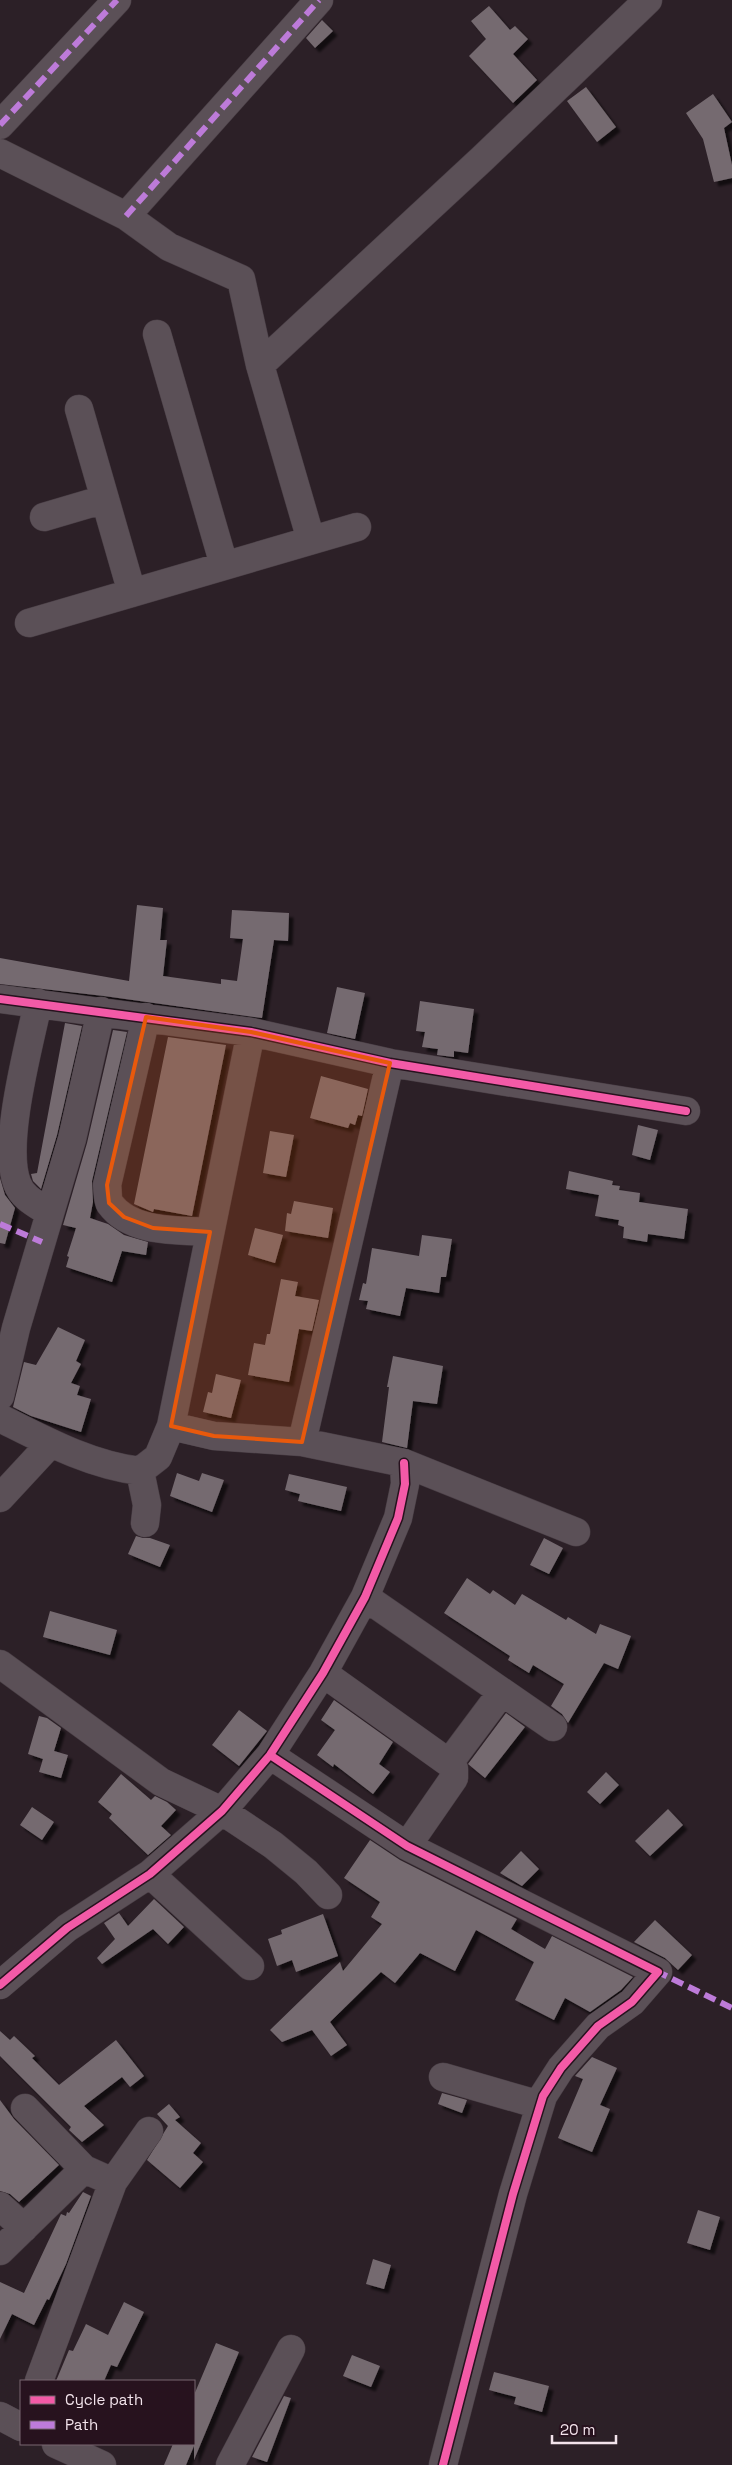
<svg xmlns="http://www.w3.org/2000/svg" width="732" height="2465" font-family="'Space Grotesk',sans-serif">
<style>
.building{fill:#756a70;filter:url(#shadow)}
.lines{fill:none;stroke-linecap:round;stroke-linejoin:round}
.minor-casing{stroke:#483d44;stroke-width:29}
.minor{stroke:#5b5057;stroke-width:28}
.quiet{stroke:#bd7bd9;stroke-width:6;stroke-dasharray:12 6;stroke-linecap:butt}
.cycleway-casing{stroke:#27121e;stroke-width:11}
.cycleway{stroke:#f35aa7;stroke-width:8}
.marked{fill:#e8590c;fill-opacity:0.2;stroke:#e8590c;stroke-width:4;stroke-linejoin:round}
</style>
<defs>
<filter id="shadow"><feDropShadow dx="4.5" dy="4.5" stdDeviation="1" flood-color="#0009"/></filter>
</defs>
<rect width="100%" height="100%" fill="#2c2027"/>
<!-- building -->
<path class="building" d="M489 6 510 30 515 26 528 39 513 54 537 80 513 103 469 56 486 39 471 21Z
M322 20 333 31 315 48 306 38Z
M586 87 616 127 597 142 567 101Z
M713 94 732 122 724 128 732 165V178L714 182 703 139 686 113Z
M137 905 163 908 160 940H167L163 976 221 984V979L237 981 243 939 230 938 232 910 289 913 288 941 274 940 262 1018 104 996 0 984V958L129 981Z
M337 987 365 993 355 1039 327 1033Z
M420 1001 474 1009 468 1053 454 1051V1057L437 1055 438 1049 422 1047 425 1032 416 1031Z
M65 1023 82 1026 57 1135 41 1189 33 1181 31 1174 37 1173Z
M113 1030 127 1032 92 1181 93 1202 90 1218 108 1224 124 1235 148 1242 146 1255 122 1251 112 1282 66 1267 69 1257 67 1256 76 1228 63 1225 87 1143Z
M168 1037 226 1045 192 1216 154 1209 153 1212 134 1204Z
M321 1076 368 1089 362 1116 358 1115 355 1125 350 1123 348 1128 310 1118Z
M638 1125 658 1130 650 1160 632 1155Z
M270 1131 294 1135 286 1177 263 1173Z
M569 1171 613 1181 612 1185 620 1186 619 1190 640 1193 639 1202 688 1209 684 1239 648 1234 647 1242 623 1238 624 1227 618 1225 619 1220 595 1216 599 1195 566 1189Z
M0 1178 5 1195 15 1208 5 1244 0 1243Z
M294 1201 333 1208 328 1238 285 1231 287 1213 291 1214Z
M255 1228 283 1235 275 1263 248 1255Z
M422 1235 452 1239 446 1277H441L439 1293 406 1288 400 1316 366 1309 368 1301 359 1300 363 1283 366 1284 372 1248 419 1256Z
M281 1279 298 1282 295 1296 319 1300 312 1331 299 1329 289 1382 248 1375 254 1343 265 1345 267 1334H270Z
M58 1327 85 1340 76 1361 81 1364 71 1383 80 1386 77 1395 91 1399 81 1432 31 1416 13 1407 24 1362 36 1365Z
M393 1356 443 1366 437 1404 413 1401 407 1448 382 1442 389 1387H387Z
M216 1374 241 1380 231 1418 203 1412 208 1392 212 1393Z
M177 1473 199 1481 202 1473 224 1480 212 1512 170 1496Z
M289 1474 347 1487 341 1511 298 1501 300 1494 285 1490Z
M136 1536 143 1538H150L170 1545 160 1567 128 1554Z
M544 1538 563 1548 549 1574 530 1565Z
M467 1578 490 1594 493 1590 515 1605 522 1594 566 1620 568 1617 596 1634 600 1624 631 1636 618 1669 604 1663 568 1723 562 1714 551 1706 564 1684 533 1665 529 1673 508 1660 510 1656 444 1613Z
M50 1611 117 1630 110 1655 43 1637Z
M334 1700 393 1742 379 1764 390 1772 373 1794 334 1764 333 1767 317 1755 335 1730 321 1720Z
M239 1710 267 1731 239 1766 212 1745Z
M506 1713 525 1727 485 1778 468 1764Z
M39 1716 47 1718 61 1728 54 1751 68 1755 61 1778 39 1772 43 1759 28 1754Z
M606 1772 619 1785 600 1804 587 1792Z
M121 1774 151 1800 155 1796 167 1802 176 1810 161 1826 171 1835 148 1855 109 1818 112 1814 98 1802Z
M32 1807 54 1822 42 1840 20 1825Z
M668 1809 683 1825 650 1856 635 1841Z
M370 1840 400 1860 517 1919 511 1929 545 1949 552 1936 633 1977 621 1990 590 2012 565 1998 554 2020 515 2000 534 1962 476 1930 455 1971 420 1953 395 1983 381 1972 330 2022 347 2045 331 2056 312 2030 282 2042 270 2030 340 1962 343 1971 382 1924 371 1917 380 1902 344 1878Z
M521 1851 539 1869 522 1886 500 1873Z
M154 1899 184 1927 168 1944 153 1929 102 1964 97 1958 115 1939 104 1923 119 1913 128 1926Z
M323 1914 338 1956 296 1972 292 1960 277 1966 268 1939 282 1934 281 1930Z
M655 1920 692 1955 678 1970 665 1958 634 1942Z
M0 2031 10 2040 14 2036 35 2056 32 2058 59 2085 116 2040 144 2076 130 2087 122 2077 84 2106 104 2125 82 2142 69 2130 71 2127 0 2056Z
M592 2057 617 2068 600 2105 610 2109 592 2152 558 2138 583 2079 575 2076Z
M442 2093 467 2100 462 2113 438 2104Z
M0 2100 14 2119 59 2165 19 2202 10 2194 0 2191Z
M169 2104 180 2117 175 2120 201 2143 193 2153 203 2162 180 2188 147 2160 168 2126 157 2114Z
M83 2192 91 2196 66 2264 49 2300 47 2299 34 2325 12 2314 0 2339V2282L24 2293 61 2214 66 2216 67 2212 69 2213Z
M698 2210 720 2217 710 2250 687 2243Z
M373 2259 391 2265 384 2289 366 2284Z
M124 2302 144 2312 117 2367 111 2365 104 2381H56L69 2350 73 2351 86 2324 108 2335Z
M216 2343 239 2352 194 2460V2446L186 2465H164L173 2444H194V2395Z
M352 2355 380 2366 371 2387 343 2376Z
M494 2372 549 2386 542 2412 514 2404 516 2397 489 2390Z
M284 2396 291 2398 267 2462 252 2457Z"/>
<g class="lines">
<!-- minor casing -->
<g class="minor-casing">
<path id="minor" d="M0 125 117 0
M0 153 126 216 169 247 241 279 260 365 311 540
M126 216 319 0
M157 334 224 565
M260 365 483 158 648 0
M79 409 132 593
M44 517 105 499
M29 623 357 527
M0 999 251 1032 390 1063 686 1111
M38 1003C29 1046 2 1143 17 1183 22 1198 38 1205 50 1213
M146 1017 107 1185C108 1190 107 1199 110 1204 131 1233 178 1230 210 1232
M0 1396 16 1328 72 1139 101 1011
M0 1418C44 1440 90 1465 140 1471L147 1505 145 1523
M171 1426 214 1436 302 1442 404 1463 576 1532
M302 1442 390 1063
M140 1471 158 1457 171 1426 251 1032
M0 1498 51 1443
M365 1597 553 1727
M0 1664 161 1782 222 1811 273 1845 306 1872 328 1895
M323 1673 449 1763 454 1769V1778L407 1846
M270 1755 407 1846 658 1972 632 2002 598 2026 561 2068 543 2096 513 2194 443 2465
M449 1763 502 1692
M150 1874 250 1966
M0 1985 67 1928 150 1874 222 1811 270 1755 323 1673 365 1597 398 1518 405 1484 404 1463
M443 2077 540 2105
M25 2108 84 2169 113 2182 39 2381
M113 2182 149 2131
M0 2206 24 2228
M0 2251 84 2169
M0 2416 21 2427
M56 2444 102 2465
M230 2465 291 2349"/>
</g>
<!-- minor -->
<use href="#minor" class="minor"/>
<!-- quiet -->
<path class="quiet" d="M0 125 117 0
M126 216 319 0
M0 1224 42 1242
M656 1971 732 2008"/>
<!-- cycleway casing -->
<g class="cycleway-casing">
<path id="cycleway" d="M0 999 251 1032 390 1063 686 1111
M270 1755 407 1846 658 1972 632 2002 598 2026 561 2068 543 2096 513 2194 443 2465
M0 1985 67 1928 150 1874 222 1811 270 1755 323 1673 365 1597 398 1518 405 1484 404 1463"/>
</g>
<!-- cycleway -->
<use href="#cycleway" class="cycleway"/>
</g>
<!-- marked area -->
<path class="marked" d="M146 1017 251 1032 390 1063 302 1442 214 1436 171 1426 210 1232 153 1228 124 1217 109 1203 107 1185Z"/>
<!-- legend -->
<rect x="20" y="2380" width="175" height="65" fill="#27121e" stroke="#786670"/>
<rect x="30" y="2396" width="25" height="8" fill="#f35aa7" stroke="#786670"/>
<text x="65" y="2405" font-size="15" fill="#f2e3eb">Cycle path</text>
<rect x="30" y="2421" width="25" height="8" fill="#bd7bd9" stroke="#786670"/>
<text x="65" y="2430" font-size="15" fill="#f2e3eb">Path</text>
<!-- scale -->
<path d="M552 2435v8h64v-8" fill="none" stroke="#f2e3eb" stroke-width="2.5"/>
<text x="560" y="2435" font-size="15" fill="#f2e3eb" stroke="#27121e" stroke-width="4" paint-order="stroke">20 m</text>
</svg>
